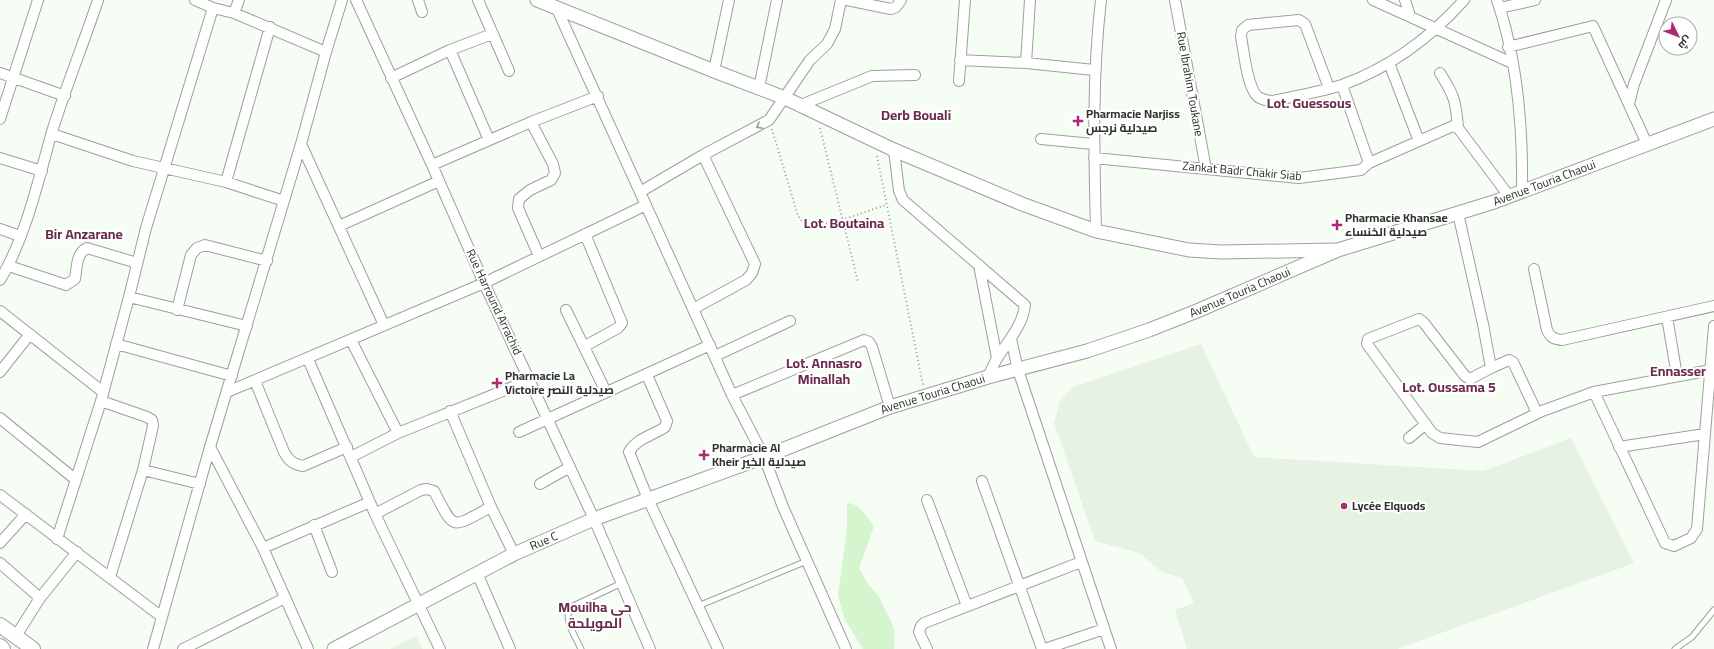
<svg xmlns="http://www.w3.org/2000/svg" width="1714" height="649" font-family="Georgia,Cairo,serif">
<style>
.built{fill:#e6f3e3}
.green{fill:#d4f5ce}
.lines{fill:none;stroke-linecap:round;stroke-linejoin:round}
.service-casing{stroke:#9aa299;stroke-width:7}
.minor-casing{stroke:#9aa299;stroke-width:12}
.tertiary-casing{stroke:#9aa299;stroke-width:15}
.secondary-casing{stroke:#9aa299;stroke-width:16}
.path{stroke:#989e97;stroke-width:2;stroke-dasharray:1 3;stroke-linecap:butt}
.service{stroke:#fff;stroke-width:5}
.minor{stroke:#fff;stroke-width:10}
.tertiary{stroke:#fff;stroke-width:13}
.secondary{stroke:#fff;stroke-width:14}
.oneway{stroke:#989998}
.poi-dot{fill:#ac2973;stroke:#fff;stroke-width:1.5}
.labels{text-anchor:middle;stroke-width:4;stroke-linejoin:round;paint-order:stroke}
.street-label{font-size:12px;fill:#303330;stroke:#fff}
.poi-label{font-size:12px;font-weight:bold;fill:#303330;stroke:#fff;text-anchor:start}
.quarter-label{font-size:14px;font-weight:bold;fill:#6c2b4c;stroke:#fff}
</style>
<rect width="100%" height="100%" fill="#f5fdf4"/>
<!-- built -->
<path class="built" d="M1201 344 1254 457 1483 471 1571 438 1634 563 1397 649H1187L1175 610 1194 603 1182 578 1162 572 1139 553 1095 541 1054 423 1060 400 1073 387Z
M416 636 423 649H390Z"/>
<!-- green -->
<path class="green" d="M847 503C861 504 866 516 874 526L859 568 868 584 878 595 895 630 894 649H863L844 618 838 595 847 528Z"/>
<g class="lines">
<!-- service casing -->
<g class="service-casing">
<path id="service" d="M698 606 807 561
M581 649C576 638 562 617 571 607L622 583
M1675 649 1692 637 1714 610"/>
</g>
<!-- minor casing -->
<g class="minor-casing">
<path id="minor" d="M195 0 213 8 234 13 326 52
M356 0 432 165 484 283 594 519 650 649
M418 0 422 12
M478 0 509 71
M847 0 891 9 896 7 901 0
M1175 0 1206 169
M1373 0 1512 63
M1405 0 1410 16
M1497 0C1518 61 1523 128 1522 192
M1500 8 1535 0
M557 9 732 395 764 457 783 507 846 649
M234 13 239 0
M1508 47 1593 26 1647 144
M450 50 489 140
M960 60 1026 63 1094 70
M1026 63 1030 0
M1389 63 1419 141
M714 71 729 0
M0 73 65 96
M1440 73C1454 95 1456 101 1458 128
M391 78 450 50 492 34
M959 81 965 0
M1342 85 1369 163
M759 88 777 0
M1329 88 1305 24 1299 20 1248 25 1242 30 1241 37C1244 51 1247 88 1258 97 1263 100 1268 101 1273 101 1296 96 1320 92 1342 85 1389 68 1431 37 1464 0
M1629 104 1634 84 1666 0
M801 105 872 76 915 75
M0 119 38 0
M531 122 553 164 555 173 551 180 530 190 519 199 518 208 539 256
M52 134 133 161 226 182 284 201
M1041 139 1093 144
M301 144 384 325
M894 150 899 191 903 200 1025 305C1023 325 1008 341 998 357 994 363 991 370 988 377
M0 158 42 171
M1094 158 1299 178 1361 170 1369 163 1453 126 1458 128 1509 196
M432 165 531 122 598 96
M226 182 270 27
M640 192 703 155 769 120 810 60 827 44 835 29 841 0
M1458 213 1483 324 1491 368 1470 379 1465 376 1424 323 1419 319 1368 339 1367 344 1432 433 1440 438 1478 442 1542 411 1594 392 1711 370
M339 226 439 181
M0 229 20 236
M1096 231C1094 153 1092 77 1101 0
M979 265 997 358
M9 266 66 285 75 279C77 268 76 253 87 248L137 263
M1534 269 1547 330C1550 338 1555 339 1562 340L1714 306
M0 280C25 239 38 182 51 135 65 89 83 45 98 0
M129 297 247 326
M693 309 746 280 752 273 755 264 703 155
M177 310 191 255 197 248 205 245 267 261
M566 310 606 392
M0 311 103 392
M1667 317 1677 376
M1011 339 1018 370 1111 649
M351 340 398 433
M116 344 232 376
M585 346 618 328 622 323 585 234
M715 356 790 321
M308 359 375 514 440 649
M1491 368 1509 360 1513 362 1537 413
M0 372 30 334
M647 375 667 421 665 427C652 436 637 438 629 452L648 499 718 649
M255 381 284 452C289 461 293 464 303 466L347 447
M227 392 484 283 646 205
M1594 392 1665 543 1674 546 1691 538 1697 529 1714 326
M732 395 864 340 869 342 872 347 890 407
M101 401 147 417 152 420 153 426 143 470 110 577
M450 411 491 507 514 554
M0 418 76 480
M519 432 710 345
M1409 438 1426 424
M210 447 263 548 308 649
M1619 447 1705 434
M351 457 398 433 530 380
M143 470 200 484
M982 481 1042 649
M540 484 570 467
M0 495 162 617
M927 500 967 606
M375 514 421 490 427 489 434 491C455 532 451 528 491 507
M314 525 332 572
M57 539 101 401 129 297 146 228 213 8
M0 543 26 514
M263 548 370 502
M0 563 40 598
M477 573 510 649
M16 636 40 598 77 552
M153 649 210 447 301 144 326 52 342 0
M183 649 285 598
M927 649 919 632 921 626 924 623 1081 562
M1045 649 1104 629"/>
</g>
<!-- tertiary casing -->
<g class="tertiary-casing">
<g id="tertiary">
<path d="M537 0 714 71 785 98 894 150 1022 204 1096 231 1189 250 1221 252 1334 250"/>
<path id="s1" d="M334 649 514 554 594 519 764 457 890 407 988 377 1087 351 1149 330 1197 311 1338 250 1494 202 1714 119"/>
</g>
</g>
<!-- secondary casing -->
<g class="secondary-casing">
<path id="secondary" d="M0 625 33 649
M0 646 3 649"/>
</g>
<!-- path -->
<path class="path" d="M820 128 858 282
M772 129 798 216 806 226C825 228 866 211 886 205
M877 156 923 385"/>
<!-- service -->
<use href="#service" class="service"/>
<!-- minor -->
<use href="#minor" class="minor"/>
<!-- tertiary -->
<use href="#tertiary" class="tertiary"/>
<!-- secondary -->
<use href="#secondary" class="secondary"/>
</g>
<!-- one-way arrows -->
<defs><path id="oneway-chevron" d="M-2-3.5L2.5 0L-2 3.5" fill="none" stroke-width="1.6" stroke-linecap="round" stroke-linejoin="round"/></defs>
<use class="oneway" href="#oneway-chevron" transform="translate(759 126) rotate(153)"/>
<!-- markers -->
<g class="poi-dot">
<path d="M1076 115h4v4h4v4h-4v4h-4v-4h-4v-4h4z"/>
<path d="M1335 219h4v4h4v4h-4v4h-4v-4h-4v-4h4z"/>
<path d="M495 377h4v4h4v4h-4v4h-4v-4h-4v-4h4z"/>
<path d="M702 449h4v4h4v4h-4v4h-4v-4h-4v-4h4z"/>
<circle cx="1344" cy="506" r="4"/>
</g>
<g class="labels">
<!-- street labels -->
<g class="street-label">
<text transform="translate(1190 84) rotate(80)" y="4">Rue Ibrahim Toukane</text>
<text transform="translate(1242 171) rotate(5)" y="4">Zankat Badr Chakir Siab</text>
<text dy="4" stroke="none"><textPath href="#s1" startOffset="1300">Avenue Touria Chaoui</textPath></text>
<text dy="4" stroke="none"><textPath href="#s1" startOffset="976">Avenue Touria Chaoui</textPath></text>
<text transform="translate(494 302) rotate(65)" y="4">Rue Harround Arrachid</text>
<text dy="4" stroke="none"><textPath href="#s1" startOffset="652">Avenue Touria Chaoui</textPath></text>
<text dy="4" stroke="none"><textPath href="#s1" startOffset="236">Rue C</textPath></text>
</g>
<!-- poi labels -->
<g class="poi-label">
<text x="1086" y="118">Pharmacie Narjiss<tspan x="1086" dy="14">صيدلية نرجس</tspan></text>
<text x="1345" y="222">Pharmacie Khansae<tspan x="1345" dy="14">صيدلية الخنساء</tspan></text>
<text x="505" y="380">Pharmacie La<tspan x="505" dy="14">Victoire صيدلية النصر</tspan></text>
<text x="712" y="452">Pharmacie Al<tspan x="712" dy="14">Kheir صيدلية الخير</tspan></text>
<text x="1352" y="510">Lycée Elquods</text>
</g>
<!-- quarter labels -->
<g class="quarter-label">
<text x="1309" y="108">Lot. Guessous</text>
<text x="916" y="120">Derb Bouali</text>
<text x="844" y="228">Lot. Boutaina</text>
<text x="84" y="239">Bir Anzarane</text>
<text x="824" y="368">Lot. Annasro<tspan x="824" dy="16">Minallah</tspan></text>
<text x="1678" y="376">Ennasser</text>
<text x="1449" y="392">Lot. Oussama 5</text>
<text x="595" y="612">Mouilha حي<tspan x="595" dy="16">المويلحة</tspan></text>
</g>
</g>
<!-- north arrow -->
<g transform="translate(1678 36) rotate(133)"><circle r="19" fill="#ffffff" stroke="#acadac"/>
<path d="M0-3L7 15L0 10L-7 15Z" fill="#ac2973"/>
<text y="-6" font-size="11" font-weight="bold" text-anchor="middle" fill="#303330">ش</text>
</g>
</svg>
